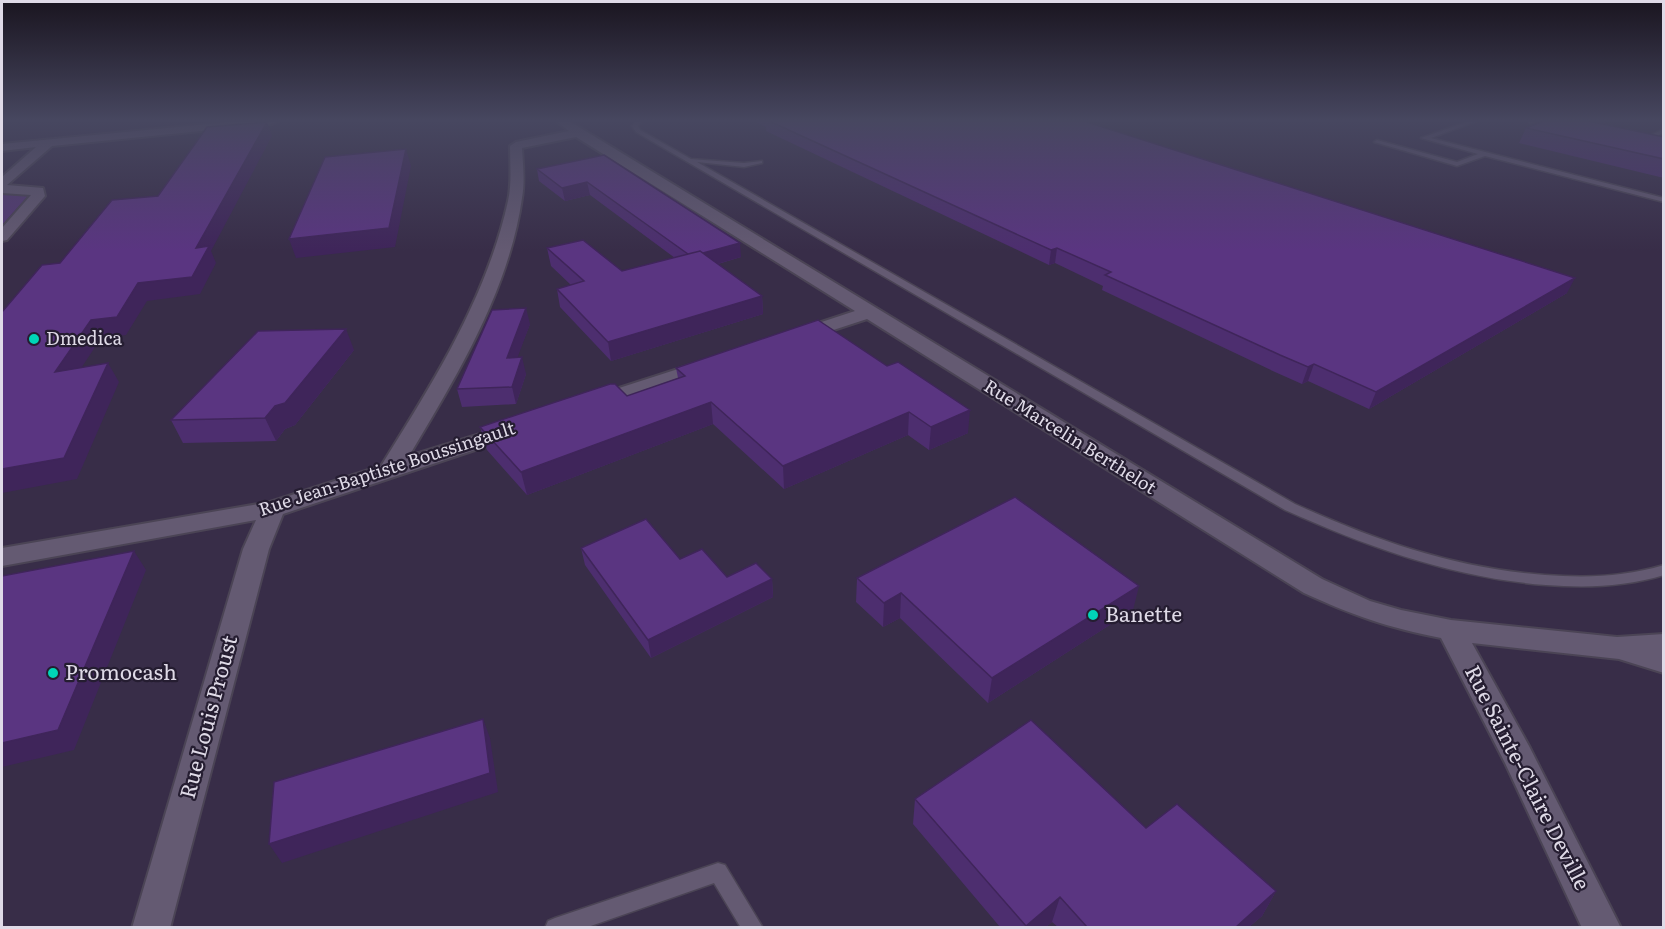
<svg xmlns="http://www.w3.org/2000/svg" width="1665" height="929" font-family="Literata,serif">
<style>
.built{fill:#382d48}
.green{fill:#553975}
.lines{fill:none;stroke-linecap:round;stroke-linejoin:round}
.service-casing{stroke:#4b4455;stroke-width:3}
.minor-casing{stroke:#4b4455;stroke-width:4}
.service{fill:#645a72;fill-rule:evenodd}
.minor{fill:#645a72;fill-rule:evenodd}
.wall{fill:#4d2e6f}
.shaded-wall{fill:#3f255a}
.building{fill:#5a3581;stroke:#3f255a;stroke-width:1.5}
.poi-dot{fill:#00d5b7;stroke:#251d31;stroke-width:2}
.labels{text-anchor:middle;stroke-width:4.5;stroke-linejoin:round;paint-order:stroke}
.poi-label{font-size:18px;fill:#dfdae7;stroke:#251d31;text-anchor:start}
.street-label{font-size:18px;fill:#dfdae7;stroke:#251d31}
.near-poi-label{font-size:21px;fill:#dfdae7;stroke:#251d31;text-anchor:start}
.near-street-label{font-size:21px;fill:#dfdae7;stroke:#251d31}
</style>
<rect width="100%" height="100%" fill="#2f263b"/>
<!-- built -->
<path class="built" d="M2 121H1663V927H2Z"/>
<!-- green -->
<path class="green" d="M11 192 28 194 27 197 2 225V193Z"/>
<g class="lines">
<!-- service casing -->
<g class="service-casing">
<path id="service" d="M636 121H642L638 126 640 130 691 159 744 163 762 161V163L744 167 697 162 1295 504C1377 541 1454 568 1545 575 1586 578 1624 577 1664 565V575C1625 587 1586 588 1546 585 1454 578 1370 548 1285 510L636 132 632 126Z
M1469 121H1477L1431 138 1664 198V202L1485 156 1457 166 1374 142 1377 140 1457 162 1478 154 1421 138Z
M1528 121H1536L1530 124Z
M1664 129V133L1643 142 1638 141Z
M718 863 725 865 763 928H741L714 883 585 928H545L548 921 555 918Z"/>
</g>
<!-- minor casing -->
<g class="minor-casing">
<path id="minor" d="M239 121H278L272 124 52 146 7 185 43 188 45 196 7 240 2 241V228L31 195 2 193V177L36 147 2 151V144Z
M556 121H569L1322 579 1370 601 1401 610 1451 620 1617 637 1664 634V673L1619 659 1472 643 1529 746 1621 928H1582L1505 763 1441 638C1389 628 1352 615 1304 593L867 319 803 340H791L788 336 791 332 855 311 576 137 522 148C523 165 525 182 522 198 509 291 456 377 409 456L512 424 520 425 523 430 520 435 283 514 269 549 170 928H132L243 549 256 520 2 566V548L270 502 381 466C433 383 487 297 508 201 512 183 510 164 510 146L516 142 569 131Z
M706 360 713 362 716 366 713 370 602 406H588L585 402 588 398Z"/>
</g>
<!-- service -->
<use href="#service" class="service"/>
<!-- minor -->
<use href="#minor" class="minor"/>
</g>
<!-- wall -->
<path class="wall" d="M757 121H1084L1567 293 1369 409 1308 381 1302 384 1275 372 1102 290 1103 286 1055 263 1049 265 766 131V127L757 123Z
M1544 121H1608L1602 124 1664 137V178L1519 143 1526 128Z
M604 155 741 257 718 264 762 296 763 314 611 361 560 307 557 289 571 285 551 266 547 248 622 271 675 258 590 195 565 201 539 181 537 169Z
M818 320 968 433 929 450 908 435 784 489 713 424 527 495 487 450 480 427 627 396 678 378 676 368Z
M530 324 517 357 526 374 516 404 462 407 457 389Z
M354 350 295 425 285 429 276 441 183 443 171 420Z
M581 548 680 559 727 577 772 579 773 597 651 658 585 565Z
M857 578 1133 610 988 703 900 618 883 627 856 602Z
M915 799 1146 828 1276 891 1262 916 1249 927H1058L1052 922 1046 927H1000L913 824Z"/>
<!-- shaded-wall -->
<path class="shaded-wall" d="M1600 121H1608L1598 125Z
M267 122 272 136 211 251 216 263 200 294 147 301 126 335 101 338 66 391 55 372 91 320 138 283 196 248Z
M406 149 411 166 395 247 296 258 289 239Z
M587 182 590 195 565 201 562 188Z
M740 243 741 257 693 271 691 256Z
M1057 248 1055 263 1049 265 1051 250Z
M1575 278 1567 293 1369 409 1376 392Z
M762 296 763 314 611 361 608 342Z
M526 308 530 324 511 375 507 358Z
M346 329 354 350 295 425 285 429 276 441 265 418Z
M522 357 526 374 516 404 512 387Z
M108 363 119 382 77 479 2 493V469Z
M1314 364 1308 381 1302 384 1308 367Z
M711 402 713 424 527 495 521 472Z
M970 410 968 433 929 450 931 427Z
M909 412 908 435 784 489 783 466Z
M134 551 146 570 74 750 2 767V743Z
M772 579 773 597 651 658 648 640Z
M1139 586 1133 610 988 703 992 678Z
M901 593 900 618 883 627 884 603Z
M483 719 490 738 498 792 282 863 269 844Z
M1276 891 1262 916 1249 927H1236Z
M1060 897 1052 922 1046 927H1025Z"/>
<!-- building -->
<path class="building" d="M769 121H1084L1575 278 1376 392 1314 364 1308 367 1280 355 1105 275 1111 272 1057 248 1051 250Z
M1544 121H1589L1664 137V159L1526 128Z
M267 122 196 248 209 246 192 277 138 283 117 317 91 320 55 372 108 363 64 458 2 469V312L42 265 60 263 112 200 158 196 207 127Z
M406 149 389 228 289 239 325 157Z
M604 155 740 243 703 253 700 251 688 254 587 182 562 188 537 169Z
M583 240 622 271 700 251 762 296 608 342 557 289 584 281 547 248Z
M526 308 507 358 522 357 512 387 457 389 492 310Z
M818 320 887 366 898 362 970 410 931 427 909 412 783 466 711 402 521 472 480 427 610 384H615L627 396 685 376 676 368Z
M346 329 285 403 275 406 265 418 171 420 258 331Z
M1015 497 1139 586 992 678 901 593 884 603 857 578Z
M646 519 680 559 702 549 727 577 756 563 772 579 648 640 581 548Z
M134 551 58 730 2 743V576Z
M483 719 490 773 269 844 274 782Z
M1031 720 1146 828 1177 804 1276 891 1236 927H1087L1060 897 1026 926 915 799Z"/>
<!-- sky -->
<linearGradient id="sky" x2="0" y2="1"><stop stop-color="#1a1520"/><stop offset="0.48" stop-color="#474760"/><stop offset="1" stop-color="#474760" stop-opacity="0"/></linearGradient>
<rect width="1665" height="251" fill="url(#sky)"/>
<!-- markers -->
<g class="poi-dot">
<circle cx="34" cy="339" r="6"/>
<circle cx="1093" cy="615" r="6"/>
<circle cx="53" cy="673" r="6"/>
</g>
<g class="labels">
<!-- poi labels -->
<g class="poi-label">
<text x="46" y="345">Dmedica</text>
</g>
<!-- street labels -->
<g class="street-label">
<text transform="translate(1070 437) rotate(32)" y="6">Rue Marcelin Berthelot</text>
<text transform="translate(387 469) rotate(-18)" y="6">Rue Jean-Baptiste Boussingault</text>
</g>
<!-- near-poi labels -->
<g class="near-poi-label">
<text x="1105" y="622">Banette</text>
<text x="65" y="680">Promocash</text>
</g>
<!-- near-street labels -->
<g class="near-street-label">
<text transform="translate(209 717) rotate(-75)" y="7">Rue Louis Proust</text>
<text transform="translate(1527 778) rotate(63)" y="7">Rue Sainte-Claire Deville</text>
</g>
</g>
<!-- border -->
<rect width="1665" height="929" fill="none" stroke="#dfdae7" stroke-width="6"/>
</svg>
